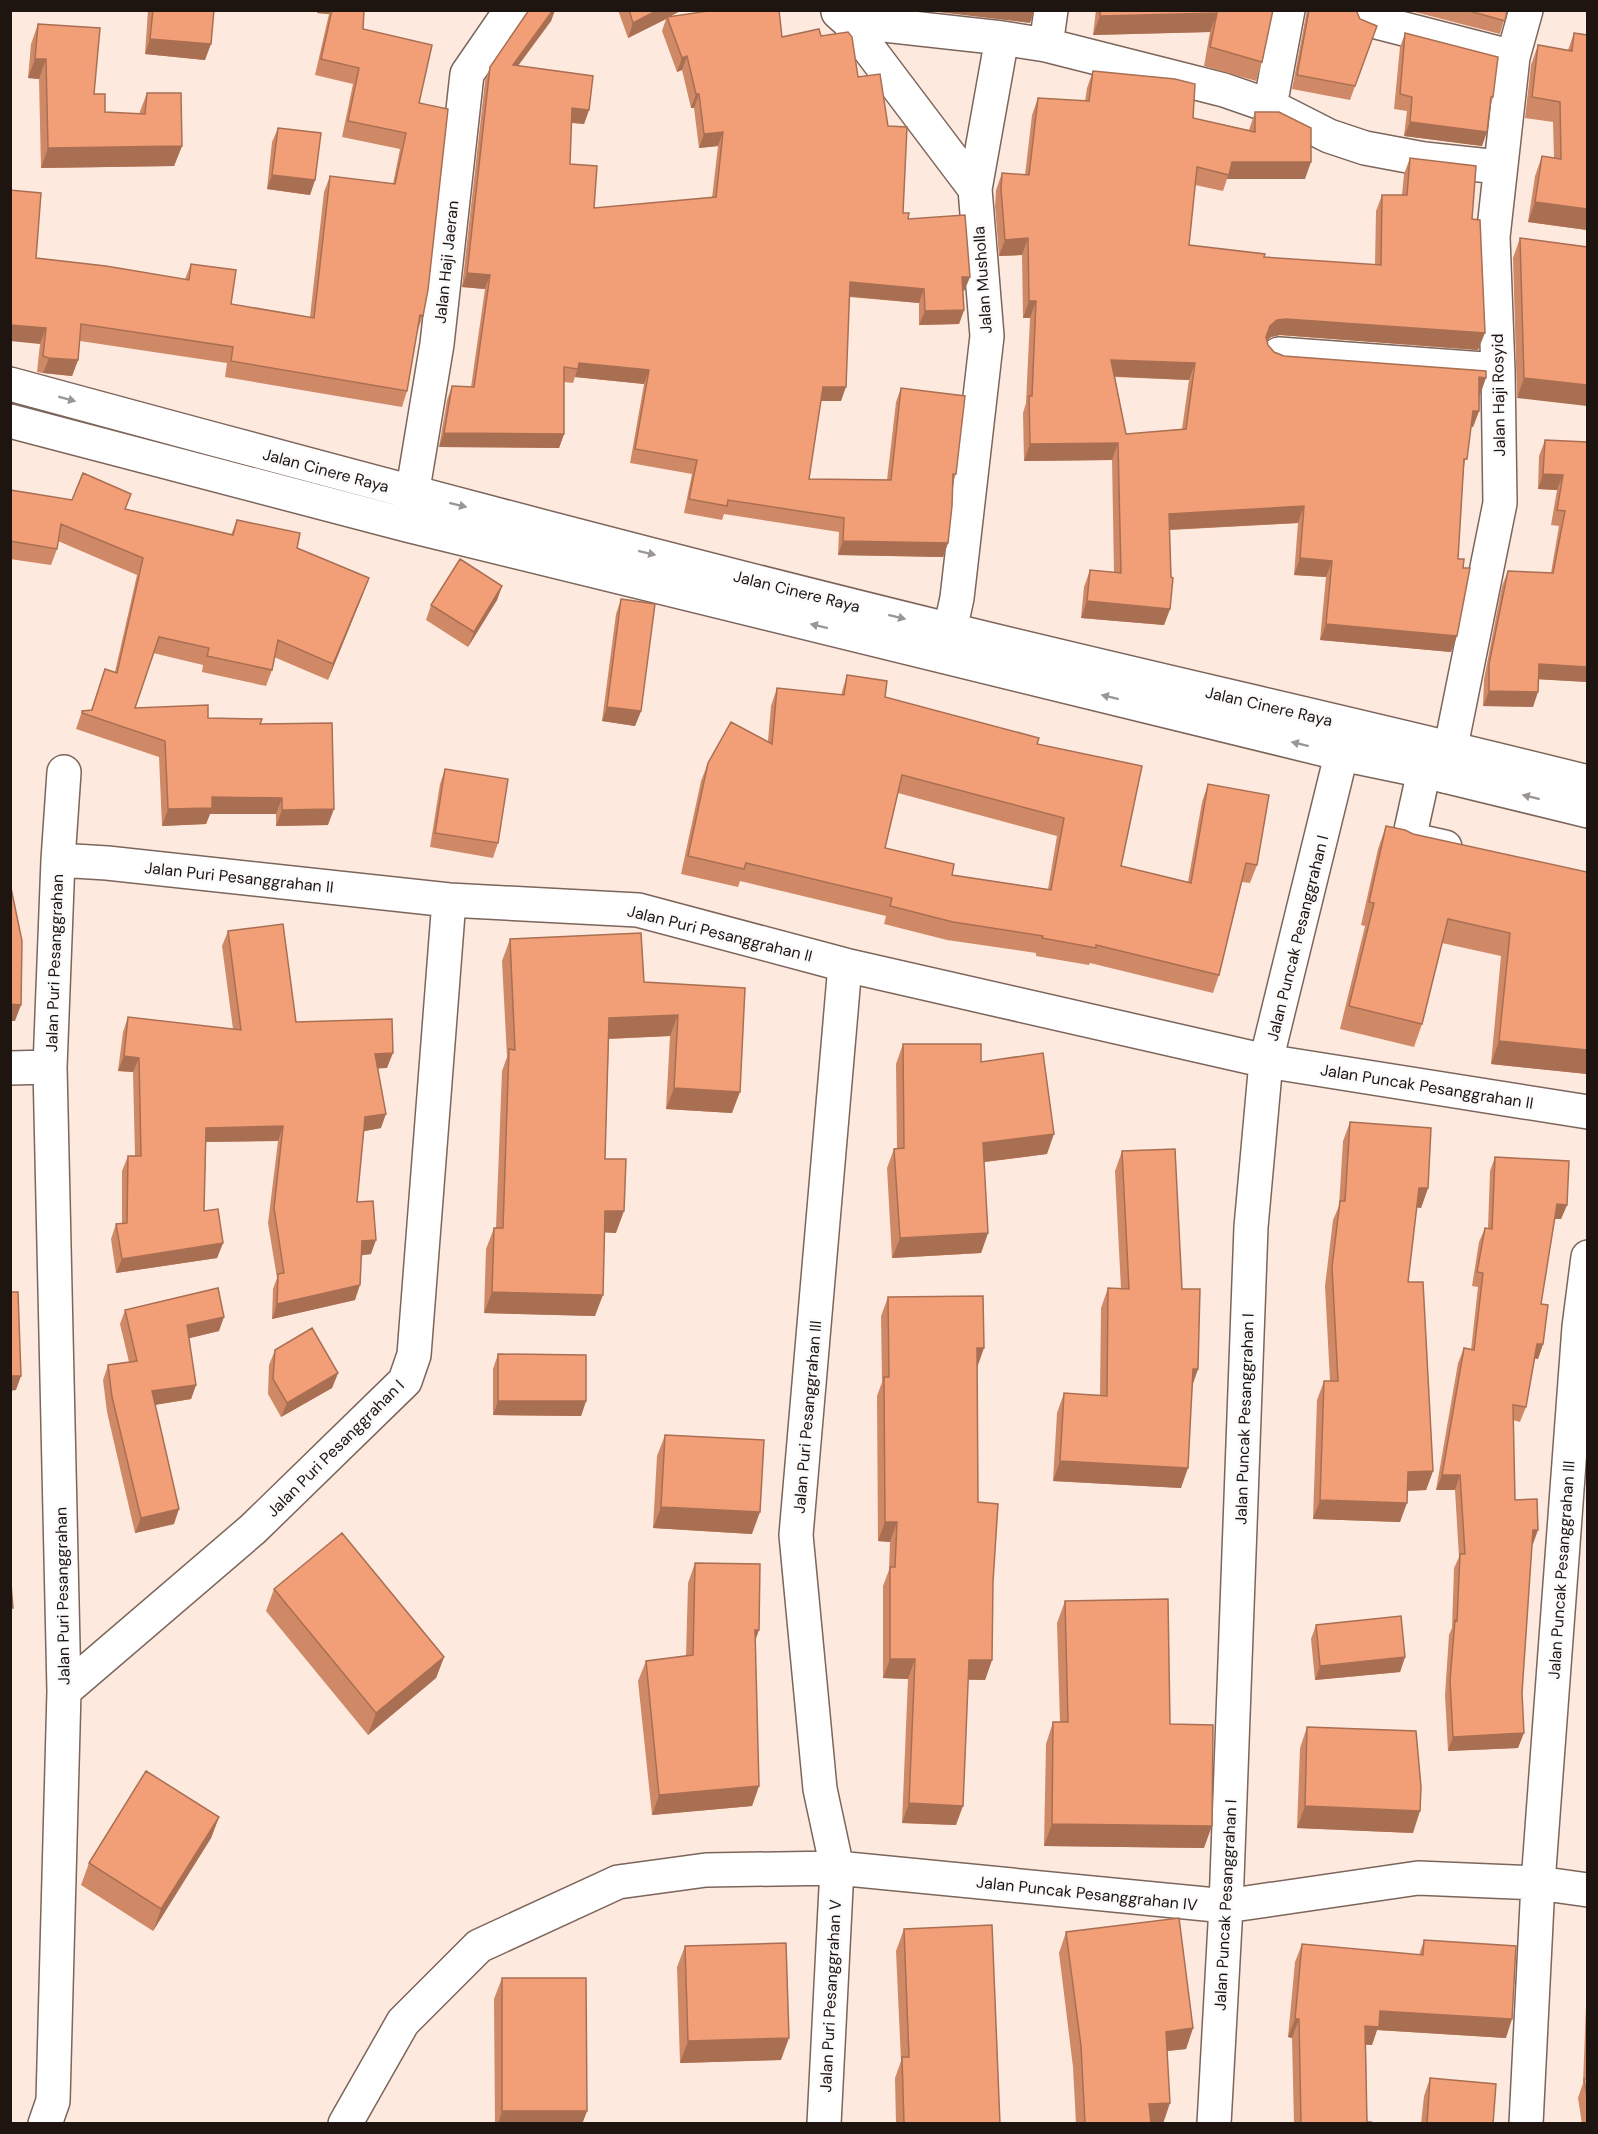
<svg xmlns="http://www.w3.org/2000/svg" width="1598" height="2134" font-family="'DM Sans',sans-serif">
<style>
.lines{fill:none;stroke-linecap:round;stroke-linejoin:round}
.minor-casing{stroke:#7c655b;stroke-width:36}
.major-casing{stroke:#7c655b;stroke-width:36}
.minor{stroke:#fff;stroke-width:33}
.major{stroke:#fff;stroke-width:33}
.wall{fill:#d08966;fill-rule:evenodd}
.shaded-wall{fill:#a96f53}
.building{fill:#f29f77;stroke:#a96f53;stroke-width:1.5;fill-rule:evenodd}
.oneway{fill:#9a9694}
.labels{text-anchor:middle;stroke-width:5;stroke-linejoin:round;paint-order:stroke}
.street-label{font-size:16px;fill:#1e1511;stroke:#fbfbfb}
</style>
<rect width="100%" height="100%" fill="#fee9df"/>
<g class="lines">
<!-- minor casing -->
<g class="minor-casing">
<path id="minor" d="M838 12 848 21 975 189
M1369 20 1513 57
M848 21 1002 38 1046 45 1224 90 1270 106 1329 136 1365 148 1424 159 1499 167
M1046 45 1051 10
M1270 106 1288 10
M1279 354 1498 370
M408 519 437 344 467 74 511 10
M950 630 957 598 987 336 975 189 1002 38
M1424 771 1409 839 1445 847
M1445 776 1500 503 1498 370 1493 237 1513 57 1526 10
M58 860 107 863 449 900 638 910 845 965 1266 1061 1588 1112
M10 1068 50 1067
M64 1691 253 1529 405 1381 414 1355 449 900
M45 2124 53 2101 64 1691 50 1067 58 860 64 772
M345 2124 403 2022 479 1946 618 1882 706 1870 837 1868 1226 1906 1418 1878 1538 1883 1588 1890
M824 2124 837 1868 820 1789 796 1535 845 965
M1214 2124 1226 1906 1251 1227 1266 1061 1348 727
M1526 2124 1538 1883 1579 1327 1588 1257"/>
</g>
<!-- major casing -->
<g class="major-casing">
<path id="major" d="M10 384C323 469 636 553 951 630 1163 682 1376 729 1588 782
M10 421 407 525 1342 754 1424 771 1588 811"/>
</g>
<!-- minor -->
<use href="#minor" class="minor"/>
<!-- major -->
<use href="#major" class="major"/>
</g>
<!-- wall -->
<path class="wall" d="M148 10H214L205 60 145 54Z
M317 10H364L363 29 419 103 423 316 417 332 407 391 402 407 225 377 227 363 80 341 78 360 72 376 43 373 37 372 40 344 36 258 185 279 191 264 231 304 310 317 324 192 330 176 393 184 400 149 342 137 353 84 315 75 329 14 317 13Z
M529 10H555L551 21 518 66 589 110 584 124 571 123 570 164 594 208 712 198 718 146 699 148 694 108H691L682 70 677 72 662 31 666 19 628 38 618 10H682L671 16 782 37 821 36 858 77 903 213 908 219 970 277 964 291H963L964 310 959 324 919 325V303L849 297 841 401H821L809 479 887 480 896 402 901 388 956 474 953 483 948 543 943 557 838 555 839 532 724 514 722 520 684 513 692 474 630 463 644 384 575 377 573 383 564 382V434L559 448 439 447 447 400 452 386 471 387 485 289 462 287 485 81 490 67Z
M1096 10H1273L1262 62 1256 81 1204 66 1210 32 1093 35Z
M1307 10H1356L1360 19 1377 26 1350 100 1292 89Z
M1407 10H1507L1500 34Z
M38 24 94 94 105 112 139 114 147 93 182 146 174 166 41 168 39 79 28 78 31 44Z
M1405 33 1493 97 1490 108 1482 146 1404 136 1407 111 1394 109 1400 47Z
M1574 33 1587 35V230L1528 222 1535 176 1542 156 1554 158 1553 122 1525 118 1531 65 1538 45 1568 50Z
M1093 71 1193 118 1249 130 1255 112 1305 179H1227L1223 191 1195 185 1189 245 1264 257 1375 265 1376 211 1382 195H1402L1404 174 1410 158 1472 219 1478 350 1280 335 1271 337 1267 340 1268 345 1274 352 1284 356 1480 395 1479 411 1473 427H1471L1464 467 1451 652 1320 640 1326 577 1294 575 1298 523 1170 530V609L1164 625 1081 618 1084 587 1090 570 1114 572 1112 460 1024 461 1023 413 1026 403 1030 318H1023L1022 255 999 256 995 206 996 190 1002 173 1025 175 1032 115 1038 98 1085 101 1087 88ZM1115 377 1189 380 1182 429 1126 434Z
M278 128 315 180 310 195 267 189 272 142Z
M1520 238 1587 247 1517 398 1513 258Z
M1545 440 1587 442V682L1539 679 1533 707 1483 706 1484 679 1502 586 1508 571 1551 573 1559 526 1551 525 1557 490 1538 489 1539 456Z
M10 490 126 509 231 535 237 520 297 548 363 594 328 680 274 657 272 670 266 686 202 672 203 665 153 653 135 708 208 718 260 724 328 825 276 826V814H210L206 824 162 826 159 757 76 729 82 711 91 710 105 669 115 672 137 575 58 541 57 549 51 565 10 559Z
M502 586 497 600 468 647 426 620 431 605Z
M621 599 641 711 635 726 602 721 616 614Z
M847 675 885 697 1037 744 1121 866 1188 882 1202 802 1208 784 1257 865 1250 883 1242 882 1219 975 1213 993 1090 963 1089 965 1036 956V953L947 940 884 924 886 916 740 881 738 887 681 874 701 781 708 763 768 741 771 706 777 688 841 695ZM898 793 1057 836 1048 889 952 875 885 848Z
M445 769 498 843 493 858 430 847 440 784Z
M1386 826 1413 834 1587 872V1074L1491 1064 1501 956 1442 943 1422 1024 1414 1047 1340 1029 1365 926 1361 925 1378 849Z
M228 931 296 1022 387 1068H378L381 1128 364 1131 357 1202 371 1254 361 1255 355 1300 272 1319 273 1289 277 1278 268 1223 278 1141 206 1142 204 1211 223 1243 217 1258 116 1273 111 1239 116 1224H122V1171L128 1156H135L133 1072 118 1071 123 1032 128 1017 233 1029 222 946Z
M510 939 644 982 745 988 732 1113 666 1109 670 1036 609 1039 605 1159 616 1233 605 1232 595 1316 484 1313 486 1249 494 1228H496L502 1071 507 1057 502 961Z
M903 1044 981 1062 1047 1154 984 1162 988 1233 981 1253 892 1258 887 1168 894 1149 897 1148 896 1064Z
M1350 1122 1428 1188 1421 1208 1417 1207 1408 1282 1433 1471 1426 1490 1408 1491 1400 1522 1313 1519 1317 1400 1324 1381H1330L1325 1286 1333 1220 1339 1206 1343 1141Z
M1122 1151 1182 1289 1198 1369 1193 1384 1181 1488 1053 1481 1057 1413 1064 1393 1100 1395 1101 1308 1108 1288 1121 1289 1115 1171Z
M1495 1157 1567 1205 1561 1219H1555L1541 1304 1543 1344 1538 1359 1535 1358 1526 1407 1520 1422 1513 1420 1515 1500 1533 1544H1532L1518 1748 1448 1751 1445 1695 1449 1635 1452 1628 1454 1568 1459 1557 1455 1490H1436L1458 1363 1464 1348 1471 1350 1478 1287 1472 1286 1479 1242 1485 1228H1488L1490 1171Z
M888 1297 977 1367 978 1502 993 1582 992 1660 985 1680H968L956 1825 902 1823 908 1679 883 1678V1586L889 1570 890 1542 878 1541 877 1396 882 1382 881 1316Z
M125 1310 219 1331 189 1338 196 1385 191 1399 155 1405 174 1524 135 1533 107 1412 103 1380 108 1365 129 1362 120 1324Z
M275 1350 338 1373 332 1388 281 1417 268 1394 269 1365Z
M498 1354 586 1401 581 1416 493 1415V1369Z
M665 1435 752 1534 653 1528 657 1456Z
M695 1563 759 1786 752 1806 652 1815 638 1681 646 1661 686 1656 688 1583Z
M274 1589 444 1657 436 1678 368 1735 266 1611Z
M1065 1601 1170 1724 1204 1848 1044 1846 1046 1744 1053 1722H1060L1057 1623Z
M1316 1625 1405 1657 1400 1672 1315 1680 1311 1639Z
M1307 1727 1413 1833 1297 1828 1300 1748Z
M219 1817 211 1838 153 1931 81 1885 89 1863Z
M904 1929 1000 2124H896L895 2078 901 2061 896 1951Z
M1066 1932 1193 2028 1186 2049 1167 2051 1163 2124H1076L1073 2067 1059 1953Z
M1424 1940 1506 2038 1377 2030 1372 2045H1366L1367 2122 1294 2124 1292 2038 1288 2037 1295 1962 1302 1944 1419 1955Z
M685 1946 781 2060 680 2063 677 1967Z
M502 1978 587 2111 582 2124H495L494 1999Z
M1587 2003V2124H1582L1578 2098 1583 2083 1586 2006Z
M1430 2078 1493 2124H1421L1424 2096Z"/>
<!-- shaded-wall -->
<path class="shaded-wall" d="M318 10H330L329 14 317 13Z
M553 10H555L551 21 508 79 513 65Z
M658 10H682L667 18V17L666 19 628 38 633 23Z
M921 10H1035L1030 23Z
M1217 13 1210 32 1093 35 1100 16Z
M150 39 211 44 205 60 145 54Z
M687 56 682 70 677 72 682 58Z
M35 59H46L39 79 28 78Z
M696 94H699L694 108H691Z
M572 108 589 110 584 124 567 122Z
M1410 122 1487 132 1482 146 1404 136Z
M723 132 718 146 699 148 704 134Z
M182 146 174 166 41 168 48 148Z
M1232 162H1311L1305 179H1227Z
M272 175 315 180 310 195 267 189Z
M1535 202 1587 209V230L1528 222Z
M1028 238 1022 255 999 256 1005 240Z
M467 273 490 275 485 289 462 287Z
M962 277H970L964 291H957Z
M850 282 924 289 919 303 845 296Z
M1029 301H1036L1030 318H1023Z
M964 310 959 324 919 325 925 311Z
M1286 319 1485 333 1478 350 1280 335 1271 337 1264 343 1270 326 1277 320Z
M10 325 46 328 40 344 10 341Z
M49 358 78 360 72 376 43 373Z
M1111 360 1195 363 1189 380 1105 376Z
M579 363 649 370 644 384 575 377Z
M1479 377 1486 378 1480 395 1473 394Z
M1524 378 1587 385V406L1517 398Z
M823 387H846L841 401H818Z
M1473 411H1479L1473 427H1467Z
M444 433 564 434 559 448 439 447Z
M1118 443 1112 460 1024 461 1030 444Z
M1543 474 1563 475 1557 490 1538 489Z
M1304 506 1298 523 1163 530 1169 514Z
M843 541 948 543 943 557 838 555Z
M1300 558 1332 561 1326 577 1294 575Z
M369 578 363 594 328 680 333 664Z
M502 586 497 600 468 647 474 632Z
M1087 601 1170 609 1164 625 1081 618Z
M1326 624 1457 636 1451 652 1320 640Z
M1539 664 1587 667V682L1533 679Z
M1489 691 1538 692 1533 707 1483 706Z
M607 707 641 711 635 726 602 721Z
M212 797 282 798 276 814H210L206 824 162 826 168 809Z
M334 809 328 825 276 826 282 810Z
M10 1004 21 1005 15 1021H10Z
M678 1015 670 1036 602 1039 609 1018Z
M1499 1041 1587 1050V1074L1491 1064Z
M393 1053 387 1068 370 1069 375 1054Z
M124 1056 139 1058 133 1072 118 1071Z
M674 1088 740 1092 732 1113 666 1109Z
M386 1114 381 1128 360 1132 365 1117Z
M283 1126 278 1141 201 1142 206 1128Z
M1054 1134 1047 1154 976 1163 983 1143Z
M1419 1188H1428L1421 1208 1412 1207Z
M1557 1204 1567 1205 1561 1219H1552Z
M605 1211H624L616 1233 597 1232Z
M988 1233 981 1253 892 1258 900 1238Z
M376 1240 371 1254 357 1256 362 1241Z
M223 1243 217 1258 116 1273 122 1259Z
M360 1285 355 1300 272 1319 277 1304Z
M492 1292 603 1295 595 1316 484 1313Z
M224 1317 219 1331 182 1340 187 1325Z
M1537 1344H1543L1538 1359 1532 1358Z
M977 1348H984L977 1368Z
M1193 1369H1198L1191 1388Z
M338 1373 332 1388 281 1417 287 1403Z
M10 1376H21L16 1390 10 1391Z
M196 1385 191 1399 147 1406 152 1391Z
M498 1401H586L581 1416 493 1415Z
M1060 1461 1188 1468 1181 1488 1053 1481Z
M1433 1471 1426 1490 1401 1491 1408 1472Z
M1442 1475H1460L1455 1490H1436Z
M1320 1500 1407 1503 1400 1522 1313 1519Z
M661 1507 760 1512 752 1534 653 1528Z
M179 1509 174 1524 135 1533 141 1518Z
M885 1522H897L890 1542 878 1541Z
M1533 1530H1538L1533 1544 1528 1545Z
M755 1630H759L752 1650Z
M444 1657 436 1678 368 1735 376 1713Z
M1405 1657 1400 1672 1315 1680 1320 1666Z
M890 1659H915L908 1679 883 1678Z
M969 1660H992L985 1680 962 1679Z
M1524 1733 1518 1748 1448 1751 1453 1737Z
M759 1786 752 1806 652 1815 659 1795Z
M909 1803 963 1806 956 1825 902 1823Z
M1305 1806 1420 1811 1413 1833 1297 1828Z
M219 1817 211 1838 153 1931 161 1909Z
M1052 1824 1212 1826 1204 1848 1044 1846Z
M1380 2011 1512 2019 1506 2038 1377 2030 1372 2045 1359 2044 1365 2026Z
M1295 2019H1299L1292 2038 1288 2037Z
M1193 2028 1186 2049 1158 2052 1166 2032Z
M789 2038 781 2060 680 2063 688 2041Z
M1170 2103 1163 2124H1142L1149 2104Z
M502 2111H587L582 2124H498Z"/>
<!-- building -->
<path class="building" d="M153 10H214L211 44 150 39Z
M332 10H364L363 29 432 45 419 103 448 109 428 290 423 316 420 315 407 391 231 361 233 347 81 324 78 360 49 358 43 356 46 328 10 325V190L41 193 36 258 106 266 189 280 191 264 236 270 231 304 314 318 330 176 395 184 406 133 348 121 359 68 321 59Z
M529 10H553L513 65 593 76 589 110 572 108 570 164 597 166 594 208 716 197 723 132 704 134 699 94H696L687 56 682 58 667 17 715 10H779L782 37 819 29 821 36 848 32 852 37 858 77 880 74 888 126 907 127 903 213H909L908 219 965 215 970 277H962L964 310 925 311 924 289 850 282 846 387H823L809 479 891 480 901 388 965 396 956 474H953L952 506 948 543 843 541 844 518 728 500 727 506 689 499 697 460 635 449 649 370 579 363 578 369 564 367V434L444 433 452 386 474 387 490 275 467 273 490 67Z
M629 10H658L633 23Z
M1100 10H1273L1262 62 1210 47 1217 13 1100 16Z
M1309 10H1356L1360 19 1377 26 1355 86 1297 75Z
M1466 10H1507L1505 21Z
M38 24 100 28 94 94H105V112L145 114 147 93H181L182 146 48 148 46 59H35Z
M1405 33 1498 57 1493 97H1491L1487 132 1410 122 1412 97 1400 94Z
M1574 33 1587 35V209L1535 202 1542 156 1561 159 1560 102 1532 97 1538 45 1572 51Z
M1093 71 1175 79 1195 84 1193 118 1255 132V112H1279L1311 128V162H1232L1229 175 1197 167 1189 245 1265 254 1264 257 1381 265 1382 195H1407L1410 158 1476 166 1472 219 1480 220 1485 333 1286 319 1277 320 1270 326 1266 337 1268 345 1274 352 1284 356 1486 371V378L1479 377V411H1473L1467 459H1464L1458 559H1464L1463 568H1470L1457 636 1326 624 1332 561 1300 558 1304 506 1169 514 1171 577 1173 578 1170 609 1087 601 1090 570 1121 573 1118 443 1030 444 1029 396H1032L1036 301H1029L1028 238 1005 240 1001 189 1002 173 1029 175 1038 98 1089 101ZM1111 360 1195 363 1186 429 1126 434Z
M278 128 321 133 315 180 272 175Z
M1520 238 1587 247V385L1524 378Z
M1545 440 1587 442V667L1539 664 1538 692 1489 691V664L1508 571 1553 573 1565 511 1557 510 1563 475 1543 474Z
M83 473 131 494 125 509 233 535 237 520 300 533 297 548 369 578 333 664 278 640 272 670 207 656 209 648 159 637 135 708 208 705V718L262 719 260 724 332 723 334 809 282 810V798L212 797V808L168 809 165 741 82 713V711L92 710 105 669 117 673 143 558 61 524 57 549 10 541V490L72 500Z
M460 559 502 586 474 632 431 605Z
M621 599 655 604 641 711 607 707Z
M847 675 887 681 885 697 1039 738 1037 744 1142 766 1121 866 1191 883 1208 784 1269 795 1257 865 1246 863 1219 975 1096 945V948L1042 938 1043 936 953 922 890 906 892 898 746 863 744 869 688 856 708 763 731 722 772 744 777 688 844 695ZM902 775 1064 818 1051 890 952 875 954 864 885 848Z
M445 769 508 779 498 843 435 833Z
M1386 826 1405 830 1413 834 1587 872V1050L1499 1041 1510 933 1448 919 1422 1024 1349 1006 1374 903 1369 902Z
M10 883 22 941 21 1005 10 1004Z
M283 924 296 1022 392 1019 393 1053 375 1054 386 1114 365 1117 357 1202 373 1201 376 1240 362 1241 360 1285 277 1304 278 1274 284 1273 274 1208 283 1126 206 1128 204 1211 218 1209 223 1243 122 1259 116 1224 127 1223 128 1156H141L139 1058 124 1056 128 1017 241 1030 228 931Z
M641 933 644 982 745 988 740 1092 674 1088 678 1015 609 1018 605 1159H626L624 1211H605L603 1295 492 1292 494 1228H503L509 1049 515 1050 510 939Z
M903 1044H981V1062L1043 1053 1054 1134 983 1143 988 1233 900 1238 894 1149 904 1148Z
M1350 1122 1431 1128 1428 1188H1419L1408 1282H1423L1433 1471 1408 1472 1407 1503 1320 1500 1324 1381H1338L1332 1267 1340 1201H1345Z
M1175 1149 1182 1289H1200L1198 1369H1193L1188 1468 1060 1461 1064 1393 1107 1396 1108 1288 1129 1289 1122 1151Z
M1495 1157 1569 1161 1567 1205 1557 1204 1541 1304 1548 1305 1543 1344H1537L1526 1407 1513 1405 1515 1500 1537 1499 1538 1530H1533L1522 1693 1524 1733 1453 1737 1450 1680 1455 1620 1457 1621 1460 1554H1465L1460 1475H1442L1464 1348 1474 1350 1483 1273 1477 1272 1485 1228 1492 1229Z
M218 1288 224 1317 187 1325 196 1385 152 1391 179 1509 141 1518 112 1397 108 1365 137 1361 125 1310Z
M10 1292H18L21 1376H10Z
M983 1296 984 1348H977L978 1502 998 1504 993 1582 992 1660H969L963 1806 909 1803 915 1659H890V1567H895L897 1522H885L884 1377H889L888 1297Z
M312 1328 338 1373 287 1403 273 1379 275 1350Z
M498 1354 586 1355V1401H498Z
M665 1435 764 1440 760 1512 661 1507Z
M342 1533 444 1657 376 1713 274 1589Z
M695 1563 760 1564 759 1630H755L759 1786 659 1795 646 1661 693 1655Z
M10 1571 13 1608H10Z
M1168 1599 1170 1724 1213 1725 1212 1826 1052 1824 1053 1722H1068L1065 1601Z
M1401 1616 1405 1657 1320 1666 1316 1625Z
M1307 1727 1416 1731 1421 1787 1420 1811 1305 1806Z
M146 1771 219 1817 161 1909 89 1863Z
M1179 1918 1193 2028 1166 2032 1170 2103 1149 2104 1151 2124H1085L1081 2046 1066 1932Z
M992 1925 1000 2124H904L902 2057H909L904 1929Z
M1424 1940 1516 1946 1512 2019 1380 2011 1379 2027 1365 2026 1367 2122H1371V2124H1301L1299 2019H1295L1302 1944 1423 1955Z
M786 1943 789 2038 688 2041 685 1946Z
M502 1978H586L587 2111H502Z
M1430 2078 1496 2084 1493 2124H1427Z
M1587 2078V2097L1584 2079Z"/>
<!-- one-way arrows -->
<defs><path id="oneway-solid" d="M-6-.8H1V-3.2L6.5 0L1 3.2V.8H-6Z" transform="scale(1.5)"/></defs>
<g class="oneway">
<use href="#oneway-solid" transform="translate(67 399) rotate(15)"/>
<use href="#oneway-solid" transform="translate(458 505) rotate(14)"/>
<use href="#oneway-solid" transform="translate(647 553) rotate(14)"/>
<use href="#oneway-solid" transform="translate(897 617) rotate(14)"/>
<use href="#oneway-solid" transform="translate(819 626) rotate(-166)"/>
<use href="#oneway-solid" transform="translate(1110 697) rotate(-166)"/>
<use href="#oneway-solid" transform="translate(1300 744) rotate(-166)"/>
<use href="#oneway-solid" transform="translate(1531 797) rotate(-166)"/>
</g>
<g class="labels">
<!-- street labels -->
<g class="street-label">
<text transform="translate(446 262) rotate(-84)" y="6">Jalan Haji Jaeran</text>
<text transform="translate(982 280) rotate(-94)" y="6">Jalan Musholla</text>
<text transform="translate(1498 395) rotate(-91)" y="6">Jalan Haji Rosyid</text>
<text transform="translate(326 470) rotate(15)" y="6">Jalan Cinere Raya</text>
<text transform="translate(797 591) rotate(14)" y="6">Jalan Cinere Raya</text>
<text transform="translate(1269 706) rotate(13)" y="6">Jalan Cinere Raya</text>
<text transform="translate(239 877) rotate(6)" y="6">Jalan Puri Pesanggrahan II</text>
<text transform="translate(720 933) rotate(14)" y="6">Jalan Puri Pesanggrahan II</text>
<text transform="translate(1297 938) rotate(-76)" y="6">Jalan Puncak Pesanggrahan I</text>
<text transform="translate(54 963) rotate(-88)" y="6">Jalan Puri Pesanggrahan</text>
<text transform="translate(1427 1086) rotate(9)" y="6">Jalan Puncak Pesanggrahan II</text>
<text transform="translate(807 1417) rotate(-85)" y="6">Jalan Puri Pesanggrahan III</text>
<text transform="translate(1244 1419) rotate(-88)" y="6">Jalan Puncak Pesanggrahan I</text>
<text transform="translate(335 1448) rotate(-45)" y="6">Jalan Puri Pesanggrahan I</text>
<text transform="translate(1561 1570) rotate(-86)" y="6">Jalan Puncak Pesanggrahan III</text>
<text transform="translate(62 1596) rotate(-91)" y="6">Jalan Puri Pesanggrahan</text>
<text transform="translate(1087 1893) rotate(6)" y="6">Jalan Puncak Pesanggrahan IV</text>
<text transform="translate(1225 1905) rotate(-87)" y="6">Jalan Puncak Pesanggrahan I</text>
<text transform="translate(830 1996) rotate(-87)" y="6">Jalan Puri Pesanggrahan V</text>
</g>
</g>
<!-- border -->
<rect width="1598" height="2134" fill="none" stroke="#1e1511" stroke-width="24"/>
</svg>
